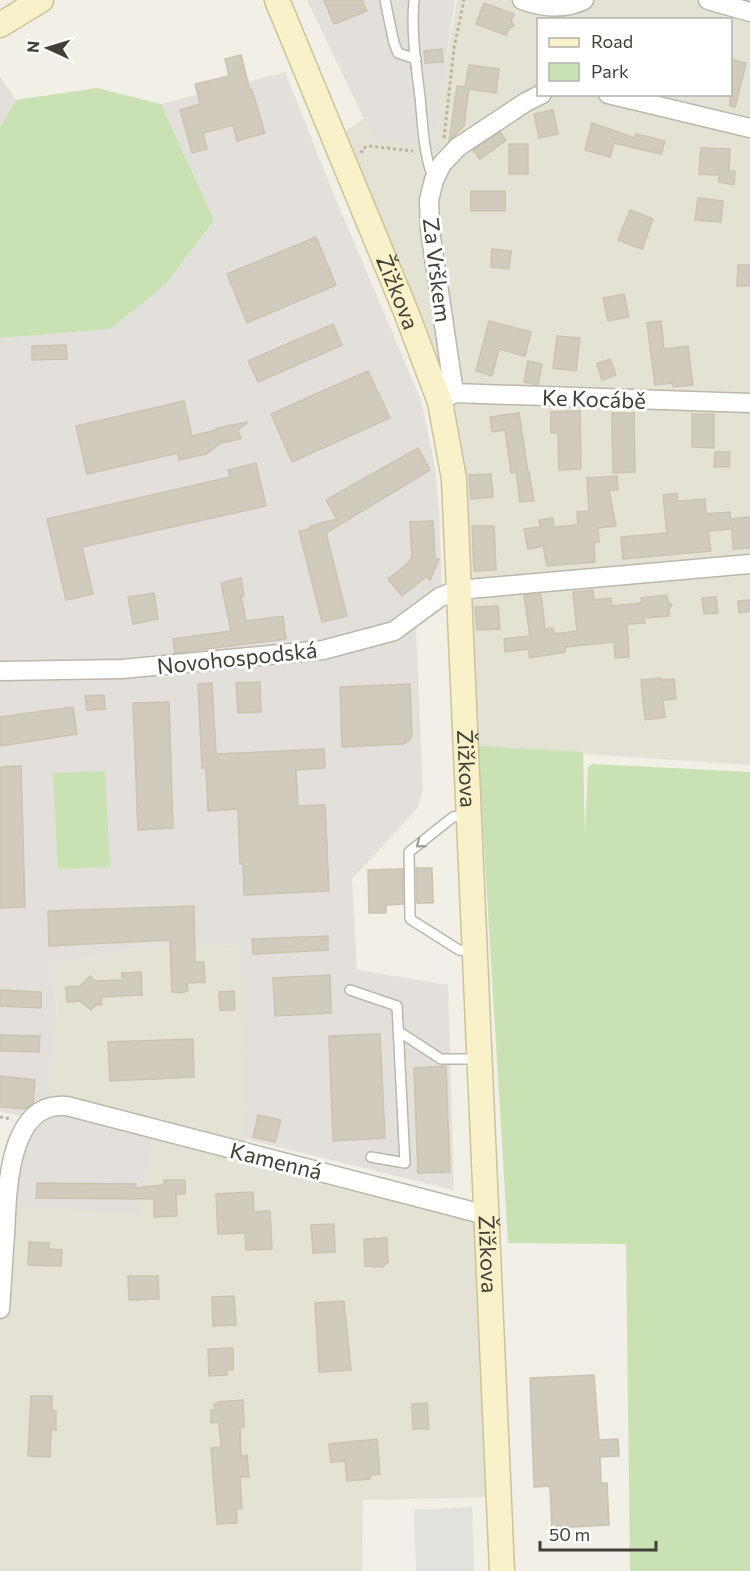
<svg xmlns="http://www.w3.org/2000/svg" width="750" height="1571" font-family="Commissioner,sans-serif">
<style>
.residential{fill:#e4e1d5;fill-rule:evenodd}
.industrial{fill:#e3e0db}
.green{fill:#c9e1b3}
.parking{fill:#e2e1de}
.building{fill:#d1cbbd;stroke:#cbc3b1;stroke-width:1.5}
.lines{fill:none;stroke-linecap:round;stroke-linejoin:round}
.lane-casing{stroke:#bbb7aa;stroke-width:12}
.street-casing{stroke:#bbb7aa;stroke-width:21}
.secondary-casing{stroke:#ccc39a;stroke-width:27}
.path{stroke:#bbb39d;stroke-width:3;stroke-dasharray:3 3;stroke-linecap:butt}
.lane{stroke:#fff;stroke-width:9}
.street{stroke:#fff;stroke-width:18}
.secondary{stroke:#f8f1c9;stroke-width:24}
.oneway{stroke:#a19f9a}
.labels{text-anchor:middle;stroke-width:6;stroke-linejoin:round;paint-order:stroke}
.street-label{font-size:22px;fill:#433f36;stroke:#fff}
</style>
<rect width="100%" height="100%" fill="#f1efe6"/>
<!-- residential -->
<path class="residential" d="M457 0H750V765L468 746 452 449 335 138 446 63ZM538 20H730V94H538Z
M240 944 246 1146 485 1210 499 1497 363 1500 362 1571H0V1209L45 1104 57 1009 50 965 134 948Z"/>
<!-- industrial -->
<path class="industrial" d="M307 0H455L433 146 375 142Z
M285 72 334 195 421 400 435 467 439 510 443 609 416 628 423 791 417 809 352 879 357 970 448 985 454 1190 245 1139 240 944 134 948 50 965 57 1009 46 1103 154 1123 140 1214 6 1205 29 1117 0 1112V338L110 329 214 220 161 104Z
M0 76 16 100 0 127Z"/>
<!-- green -->
<path class="green" d="M97 88 161 104 214 220 165 285 110 329 0 338V127L16 100Z
M478 746 583 752 585 834 588 767 593 764 750 772V1571H630L626 1244 508 1243Z
M105 771 110 867 58 869 53 773Z"/>
<!-- parking -->
<path class="parking" d="M472 1507 474 1571H416L414 1510Z"/>
<!-- building -->
<path class="building" d="M324 0H362L367 11 334 24Z
M484 3 514 14 511 21 514 26 509 28 506 35 476 24Z
M442 49 443 62 425 63 424 51Z
M241 55 250 90H252L265 133 237 141 233 125 203 133 207 149 192 153 180 110 200 104 195 84 229 76 225 59Z
M730 59 746 63 735 107 730 106Z
M469 65 499 69 496 93 469 89 464 126 449 141 457 86 465 87Z
M553 110 558 134 539 138 534 114Z
M592 123 635 138 636 134 665 141 661 154 614 143 610 157 585 150Z
M500 132 506 140 480 159 473 150Z
M509 144H528V174H509Z
M701 148 730 149 729 171H735L734 185 719 182V175L699 174Z
M471 191H505V211H471Z
M698 198 723 201 721 222 695 220Z
M630 210 653 219 642 249 618 240Z
M316 237 336 285 247 323 227 274Z
M492 249 511 251 509 269 491 267Z
M738 265H750V286H737Z
M624 294 629 317 608 321 603 298Z
M489 321 531 332 525 356 499 349 492 376 476 371Z
M661 321 664 349 688 346 693 385 673 387 672 383 655 385 647 323Z
M333 324 342 345 258 382 248 361Z
M557 336 580 338 576 371 553 368Z
M66 345 67 359 32 360V346Z
M610 359 616 375 602 380 597 364Z
M528 361 542 364 538 385 524 382Z
M368 371 390 418 292 462 271 414Z
M184 401 192 436 216 430V428L248 422 238 430 241 439 221 443 206 454 179 460 178 453 87 474 76 426Z
M580 411 581 469 559 470 558 433H551V412Z
M519 413 528 472H529L534 501 520 502 516 472 511 473 505 430 492 432 490 417Z
M612 413H634L635 472 613 473Z
M692 414H714V448L692 447Z
M418 448 430 470 326 533 347 616 322 622 299 531 310 529V526L337 519 326 500Z
M715 452H730L729 467H714Z
M256 463 266 506 82 547 93 594 66 600 47 519 230 477 228 470Z
M491 474 493 497 471 499 469 475Z
M617 476 618 490H609L616 526 598 528 599 542 594 543 595 562 547 566 543 546 528 549 524 529 540 527 539 520 553 518 554 527 578 525 577 512 589 511 587 478Z
M677 493 678 501 705 499 706 514 730 512 731 523V519L750 517V548L733 549 732 529 708 531 711 551 623 559 621 537 667 533 663 495Z
M433 521 435 558 439 559 430 580 426 577 402 596 388 579 408 563 412 557 410 522Z
M472 526H494L496 570 474 571Z
M241 578 244 596H241L246 621 283 616 286 639 175 653 173 639 231 631 221 583Z
M593 590 594 600 611 598 612 606 642 603 641 598 667 595 668 602 672 605 669 609V616L644 618 645 623 627 624 629 657 615 658 614 642 565 647V652L530 658 528 649 505 652 504 639 530 636 524 595 541 594 545 629 553 628 554 634 577 631 573 592Z
M154 593 158 619 133 624 128 597Z
M716 597 718 613 704 614 702 598Z
M750 600V611L739 613 738 601Z
M498 606 500 629 477 630 475 607Z
M661 678V680L674 679 676 699 663 700 665 717 645 720 641 680Z
M260 682 261 712 238 713 236 683Z
M212 683 216 754 324 749 325 768 296 770 298 806 325 805 329 891 244 895 243 864H240L238 809 208 811 206 768H202L198 684Z
M410 684 412 735 410 740 403 744 342 747 340 687Z
M104 695 105 709 87 710 85 696Z
M169 702 173 828 138 830 133 703Z
M73 707 77 734 0 746V717Z
M21 766 25 907 0 908V767Z
M416 868H432L433 903H417Z
M403 869V904L386 905V913H369L368 870Z
M194 906 195 962H204L205 982 187 983 188 991 182 993 172 992 170 940 49 946 48 911Z
M328 936V950L253 954 252 939Z
M141 972 142 995 101 997 102 1005H96L91 1010 80 1001 67 1002 66 987 80 986 90 976 95 981 122 980V973Z
M330 975 331 1013 275 1016 273 978Z
M0 990 41 992V1008L0 1006Z
M234 991 235 1010H220L219 992Z
M380 1034 385 1138 333 1141 329 1036Z
M0 1035 40 1036 39 1052 0 1051Z
M193 1039 194 1077 110 1081 108 1042Z
M446 1066 450 1172 418 1173 414 1068Z
M0 1076 35 1080 33 1104 25 1109 0 1107Z
M258 1115 281 1120 275 1142 253 1137Z
M164 1180H185V1194H176L177 1216 154 1217V1199L36 1198 37 1183 136 1184V1188L164 1185Z
M253 1192 254 1212 270 1211 272 1249 246 1250 245 1233 218 1234 216 1194Z
M334 1224 335 1252 313 1253 311 1225Z
M387 1238 388 1262 383 1267 365 1266 364 1239Z
M29 1242 49 1243V1249L62 1250 61 1266 28 1265Z
M128 1276H158L159 1299 129 1300Z
M234 1296 236 1325 213 1326 212 1297Z
M344 1301 351 1370 319 1372 315 1303Z
M233 1348V1370H227V1375L209 1376 208 1349Z
M594 1375 599 1440 618 1439 619 1456 600 1457 601 1483H607L609 1525 552 1528 550 1486 534 1487 530 1378Z
M31 1396H52V1411H56V1430L51 1429 50 1457 28 1456Z
M243 1400 244 1427H240L241 1456 247 1455 249 1477H240L242 1509H236L237 1523 217 1524 211 1448 221 1447 219 1422 211 1423V1410H215L214 1404H218V1402Z
M427 1403 429 1429H413L412 1404Z
M377 1439 380 1474 370 1475V1479L347 1481 345 1461 331 1462 329 1444Z"/>
<g class="lines">
<!-- lane casing -->
<g class="lane-casing">
<path id="lane" d="M385 0 394 43 398 53 416 59
M414 0C411 32 416 65 420 97 423 125 423 154 434 180
M468 814 453 817 409 852 410 919 459 950 473 952
M350 990 397 1006 405 1163 371 1157
M398 1031 441 1059H477"/>
</g>
<!-- street casing -->
<g class="street-casing">
<path id="street" d="M522 0C541 7 564 10 584 0
M708 0 750 12
M608 94 750 128
M454 393 430 230 429 200 434 180 442 164 458 147 526 102 542 94
M445 399 454 393 750 403
M0 671 122 669 323 650 394 631 440 597 458 590 750 564
M0 1309C2 1284 3 1260 5 1235 7 1195 7 1100 67 1106L486 1215"/>
</g>
<!-- secondary casing -->
<g class="secondary-casing">
<g id="secondary">
<path id="s1" d="M277 0 406 312 440 402 454 479 502 1571"/>
<path d="M0 25 41 0"/>
</g>
</g>
<!-- path -->
<path class="path" d="M444 138 454 48 464 0
M361 153 363 148 369 146 413 151
M0 1117 12 1119"/>
<!-- lane -->
<use href="#lane" class="lane"/>
<!-- street -->
<use href="#street" class="street"/>
<!-- secondary -->
<use href="#secondary" class="secondary"/>
</g>
<!-- one-way arrows -->
<defs><path id="oneway-chevron" d="M-2-3.5L2.5 0L-2 3.5" fill="none" stroke-width="1.6" stroke-linecap="round" stroke-linejoin="round" transform="scale(1.5)"/></defs>
<use class="oneway" href="#oneway-chevron" transform="translate(420 844) rotate(141)"/>
<g class="labels">
<!-- street labels -->
<g class="street-label">
<text transform="translate(437 270) rotate(83)" y="8">Za Vrškem</text>
<text dy="8" stroke="none"><textPath href="#s1" startOffset="316">Žižkova</textPath></text>
<text transform="translate(594 399) rotate(2)" y="8">Ke Kocábě</text>
<text transform="translate(237 658) rotate(-6)" y="8">Novohospodská</text>
<text dy="8" stroke="none"><textPath href="#s1" startOffset="802">Žižkova</textPath></text>
<text transform="translate(276 1161) rotate(14)" y="8">Kamenná</text>
<text dy="8" stroke="none"><textPath href="#s1" startOffset="1288">Žižkova</textPath></text>
</g>
</g>
<!-- legend -->
<rect x="537" y="18" width="195" height="78" fill="#ffffff" stroke="#b4b2af" stroke-width="1.5"/>
<rect x="549" y="38" width="30" height="9" fill="#f8f1c9" stroke="#b4b2af" stroke-width="1.5"/>
<text x="591" y="48" font-size="18" fill="#433f36">Road</text>
<rect x="549" y="63" width="30" height="18" fill="#c9e1b3" stroke="#b4b2af" stroke-width="1.5"/>
<text x="591" y="78" font-size="18" fill="#433f36">Park</text>
<!-- north arrow -->
<g transform="translate(48 48) rotate(274)" stroke="#ffffff" stroke-width="4.5" paint-order="stroke">
<path d="M0-4.5L10 22L0 15L-10 22Z" fill="#433f36"/>
<text y="-9" font-size="16" font-weight="bold" text-anchor="middle" fill="#433f36">N</text>
</g>
<!-- scale -->
<path d="M540 1541v9h116v-9" fill="none" stroke="#433f36" stroke-width="3"/>
<text x="549" y="1541" font-size="18" fill="#433f36" stroke="#ffffff" stroke-width="4.5" paint-order="stroke">50 m</text>
</svg>
